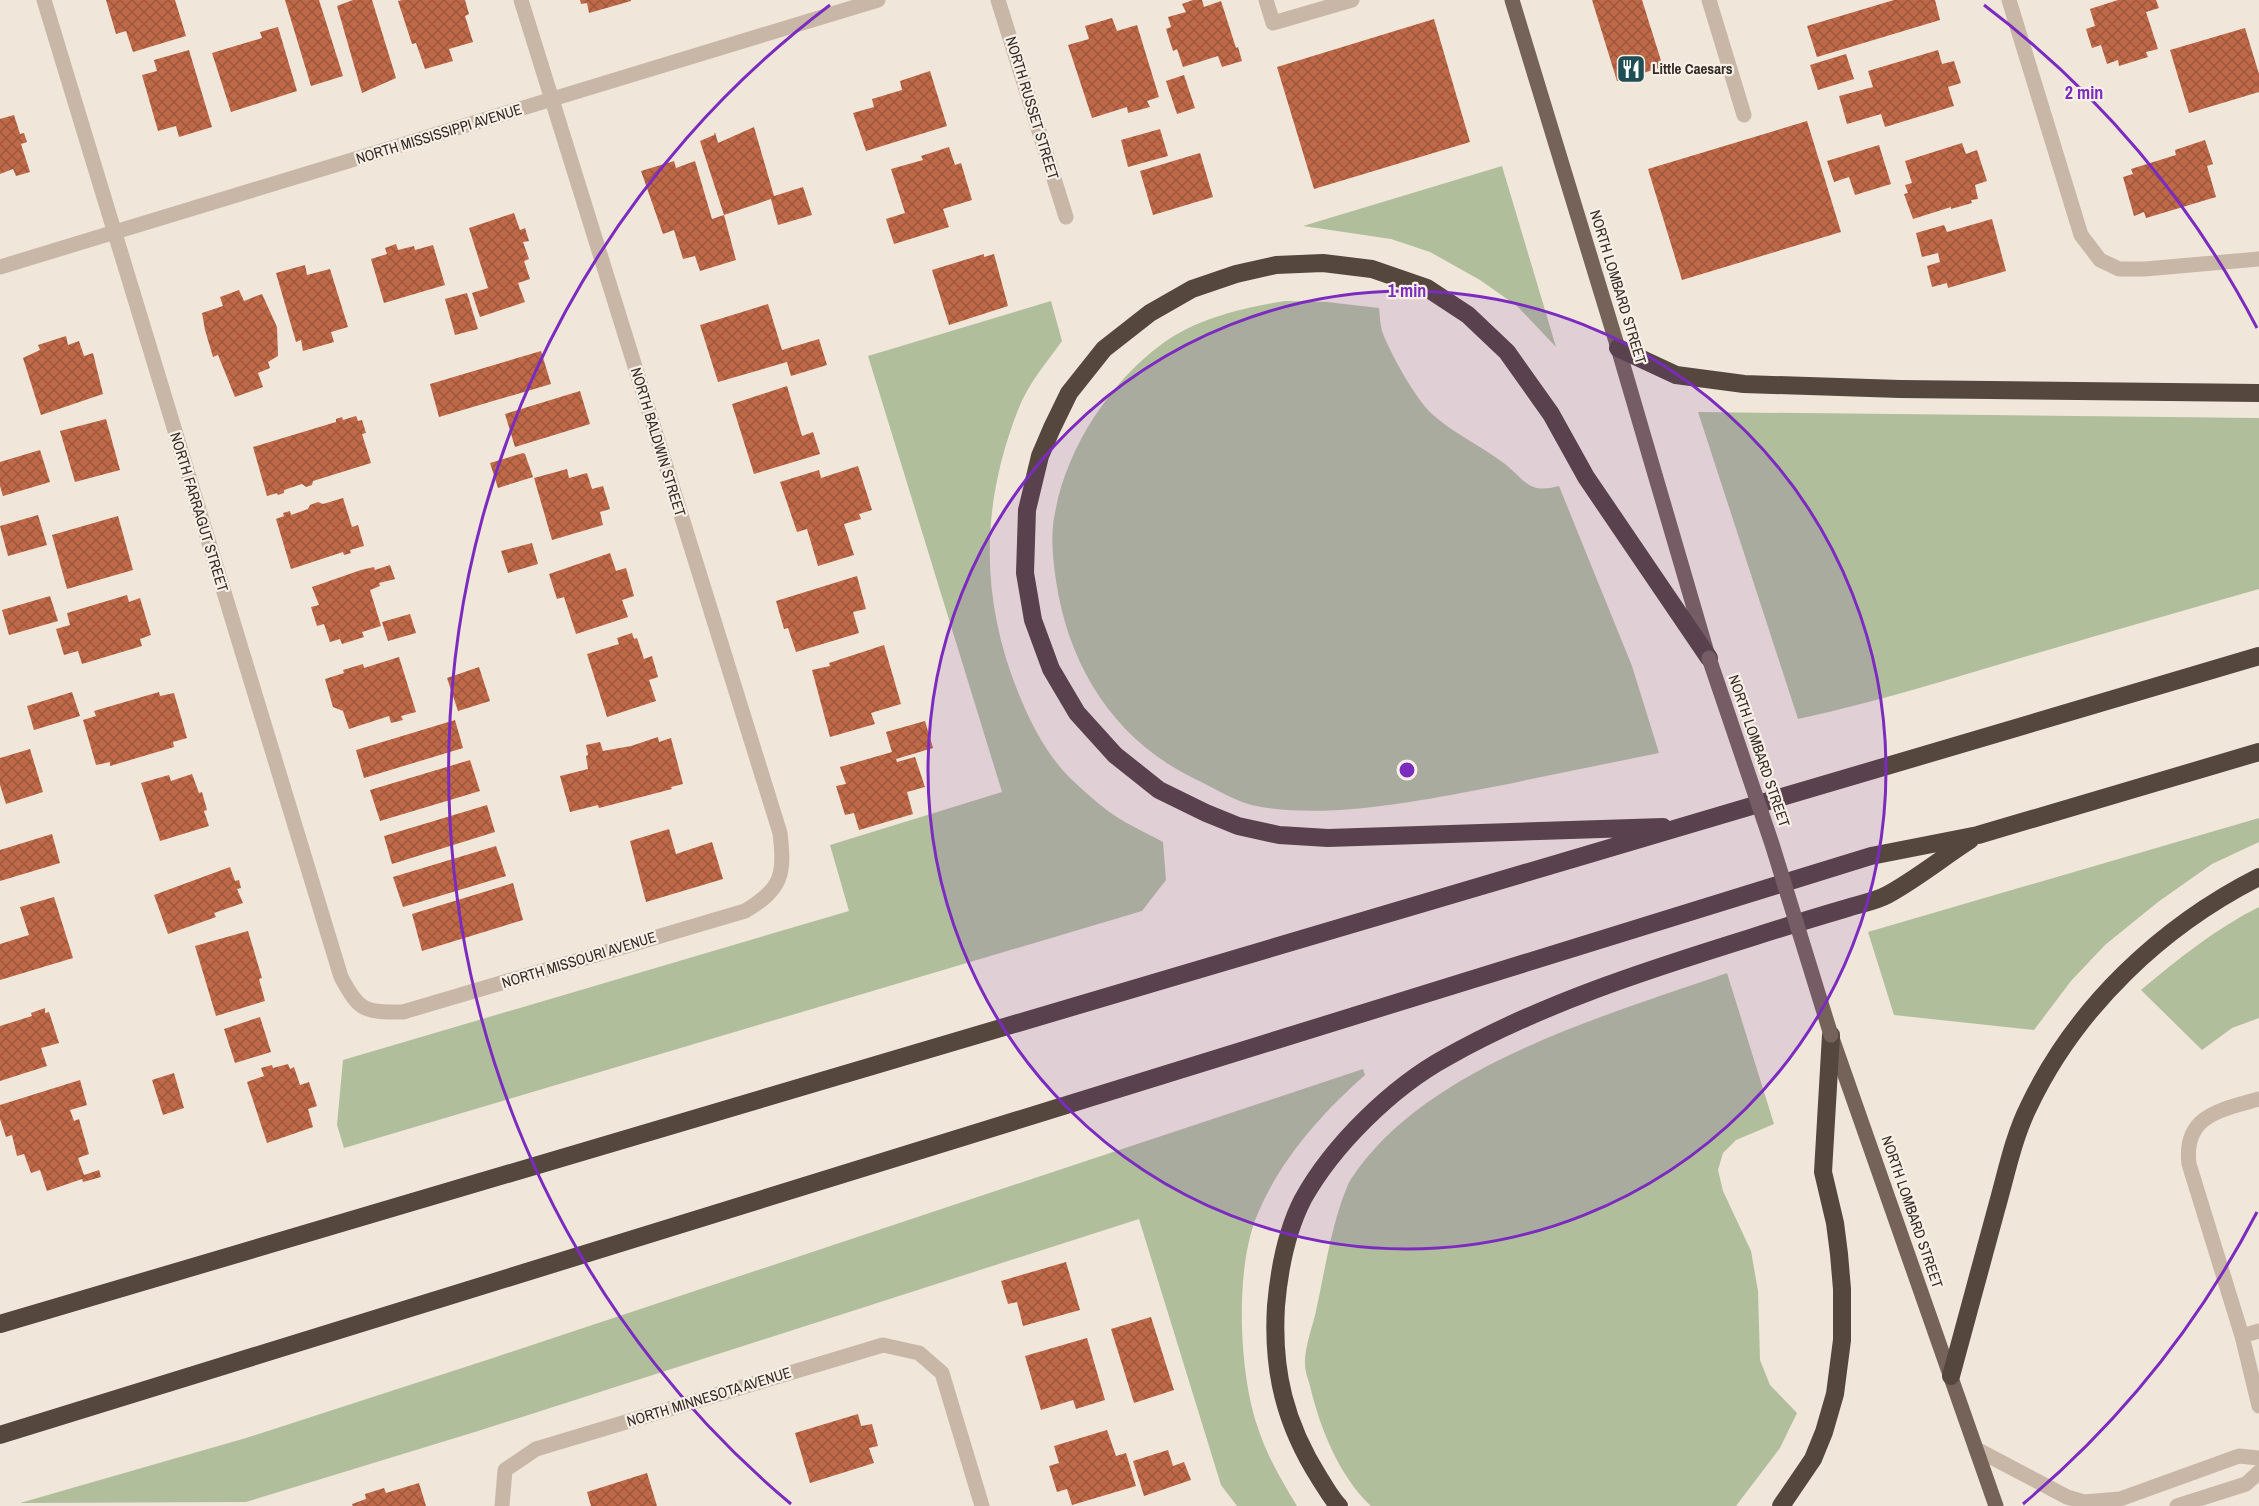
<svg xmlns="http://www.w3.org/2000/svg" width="2259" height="1506" font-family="'Archivo Narrow',sans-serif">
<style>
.green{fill:#b1be9b}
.building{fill:url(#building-cross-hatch)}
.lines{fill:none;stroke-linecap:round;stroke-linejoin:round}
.minor{stroke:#c8b7a7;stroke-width:15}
.major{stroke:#756359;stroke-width:15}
.highway{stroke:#55463e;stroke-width:18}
.major-bridge{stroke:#756359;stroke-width:15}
.ring{fill:none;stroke:#7b2cbf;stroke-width:3}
.labels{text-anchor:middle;stroke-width:4.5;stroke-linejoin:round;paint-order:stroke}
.poi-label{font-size:15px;font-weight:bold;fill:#342c27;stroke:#f8f0e6;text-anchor:start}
.street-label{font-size:15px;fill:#342c27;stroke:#f8f0e6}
.centre{fill:#7b2cbf;stroke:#f8f0e6;stroke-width:3}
.ring-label{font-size:18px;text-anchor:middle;font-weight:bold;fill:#7b2cbf;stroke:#f8f0e6;stroke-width:4.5;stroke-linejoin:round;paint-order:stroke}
</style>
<defs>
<pattern id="building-cross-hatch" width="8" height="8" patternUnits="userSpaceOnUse" patternTransform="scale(1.5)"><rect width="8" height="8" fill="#c06948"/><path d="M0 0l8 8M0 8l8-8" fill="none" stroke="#9d573c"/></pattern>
</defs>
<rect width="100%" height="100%" fill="#f0e6da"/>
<!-- green -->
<path class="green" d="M1502 166 1556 347 1517 306 1480 280 1430 252 1391 239 1303 226Z
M1051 301 1062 341C1047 362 1027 385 1018 410 980 507 980 600 1020 697 1032 726 1048 756 1070 778 1082 789 1095 801 1108 811 1124 823 1145 832 1163 842L1166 880 1142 911 344 1148 337 1125 343 1060 849 911 830 845 1002 792 868 356Z
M1285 301 1327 302 1379 308C1380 316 1380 324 1382 331 1390 353 1415 398 1432 414 1453 433 1478 444 1501 461 1525 478 1526 495 1559 486L1632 666 1659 753C1605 764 1551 775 1498 786 1424 800 1335 819 1261 807 1236 803 1215 788 1193 778 1114 739 1069 667 1056 581 1053 559 1050 535 1055 513 1066 449 1110 382 1162 344 1197 318 1243 308 1285 301Z
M1698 412 2259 418V589C2189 609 2118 629 2048 650 1965 674 1883 701 1798 719Z
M2259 818V842L2212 864 2158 902 2105 945 2071 981 2034 1030 1894 1015 1868 932Z
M2259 907V1018L2232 1028 2202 1050 2141 990C2178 959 2215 929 2259 907Z
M1727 973 1774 1124 1736 1140 1723 1153 1718 1170 1723 1191 1751 1251 1758 1291 1760 1360 1770 1385 1797 1413 1780 1448 1736 1506H1371C1339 1476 1320 1428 1310 1386 1308 1379 1305 1371 1305 1364 1304 1349 1313 1325 1316 1311 1324 1274 1330 1235 1342 1200 1345 1193 1347 1185 1351 1179 1426 1065 1605 1016 1727 973Z
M1363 1069 1365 1075C1320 1115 1279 1161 1256 1218 1235 1271 1239 1371 1257 1425 1266 1454 1281 1480 1297 1506H1237L1221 1485 1139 1219 478 1431 246 1502 20 1503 246 1438 493 1358Z"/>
<!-- building -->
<path class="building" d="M106 0H175L186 36 133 52 126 31 116 34Z
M285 0H319L343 76 311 86Z
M353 0H372L396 78 362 93 337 6Z
M402 0H465L469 14 465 16 473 42 449 49 453 61 425 69 416 43 412 44 398 1Z
M580 0H631V1L589 13 587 3 581 4Z
M1193 0H1202L1204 7 1221 1 1236 48 1238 47 1242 61 1222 67 1218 56 1183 67 1177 49 1173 51 1166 29 1171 27 1168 17 1186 12 1182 4Z
M1592 0H1642L1663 67 1617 81Z
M1894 0H1935L1940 20 1817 57 1807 26Z
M2118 0H2156L2159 8 2146 12 2158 49 2146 52 2148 57 2119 66 2118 60 2107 64 2101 45 2092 48 2086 29 2095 26 2090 9Z
M1112 18 1117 31 1137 25 1159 97 1147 101 1150 107 1128 113 1127 107 1092 118 1068 45 1089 39 1085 26Z
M1434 19 1470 142 1314 189 1277 67Z
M278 27 297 91 231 112 212 53 262 38 260 32Z
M2245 28 2259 74V92L2189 113 2170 50Z
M189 50 212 127 179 137 176 126 158 131 142 75 157 71 154 60Z
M1938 50 1942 64 1954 61 1961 83 1948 87 1954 106 1885 127 1881 114 1847 124 1839 96 1873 87 1868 71Z
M1846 54 1854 79 1818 90 1810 65Z
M930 71 947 126 866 151 853 113 874 107 872 99 902 90 900 81Z
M1184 75 1195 108 1177 114 1166 81Z
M14 115 20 134 24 133 27 142 21 144 30 172 16 176 13 169 0 174V119Z
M1807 121 1841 232 1682 280 1648 169Z
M754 127 774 196 803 187 812 215 778 225 771 199 724 215 736 260 700 271 695 256 683 259 674 230 663 234 641 171 674 161 676 168 695 161 712 219 724 215 700 141 714 135 715 132 718 143Z
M1160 129 1168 156 1128 167 1121 140Z
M2205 140 2213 164 2207 166 2216 197 2146 218 2144 212 2134 216 2123 177 2133 174 2131 169 2176 155 2175 150Z
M1962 143 1966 154 1977 150 1987 181 1975 185 1978 199 1971 200 1972 203 1951 209V207L1913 219 1904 194 1908 193 1905 185 1912 183 1905 161Z
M1879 145 1891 184 1855 195 1849 177 1834 182 1827 161Z
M949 147 955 165 961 163 972 200 943 209 949 227 894 244 886 219 905 213 891 169 923 160 921 156Z
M1200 153 1213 197 1153 215 1140 171Z
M514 213 520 230 525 228 529 241 523 242 529 259 524 261 530 279 518 283 525 302 480 317 472 293 488 288 469 228Z
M1992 219 2006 271 1948 288 1947 283 1932 287 1927 266 1940 262 1938 253 1922 257 1916 233 1944 225 1947 232Z
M396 244 398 250 414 246 415 250 433 245 445 285 384 303 371 259 387 254 385 248Z
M984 254V257L994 254 1008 306 949 325 932 270Z
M305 265 307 275 330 269 348 327 331 332 334 342 303 351 301 340 296 342 276 273Z
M239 290 244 301 262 294 277 327 278 356 268 362 270 368 258 373 263 387 235 397 218 355 213 357 205 330 202 313 223 306 220 297Z
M467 293 478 329 455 335 445 299Z
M768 304 782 350 819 339 827 365 791 376 787 362 718 382 700 325Z
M66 336 68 345 79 341 84 356 93 353 103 394 41 415 23 358 40 350 38 345Z
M541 351 551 384 439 417 430 384Z
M787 386 802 436 813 432 820 454 754 474 732 404Z
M580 391 590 424 515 447 505 414Z
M356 416 358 421 362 420 366 433 362 434 371 463 313 481 312 485 306 487 302 484 284 490V493L278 495 277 493 267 496 253 447 336 422V419L342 417 343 420Z
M106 419 120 470 75 482 60 431Z
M40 450 50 482 3 496 0 486V462Z
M523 453 525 454 533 477 498 488 490 463Z
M858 466 872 510 859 514 861 519 844 524 854 555 818 566 807 529 797 532 780 482 819 470 821 478Z
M567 469 569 478 587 473 592 489 603 486 610 509 600 512 603 525 552 540 534 478Z
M343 498 352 527 358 525 364 546 350 550 351 553 344 555 343 552 291 569 276 519 284 516 283 513 290 511 291 515 308 509 310 505 318 502 323 504Z
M38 515 47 545 8 556 0 526Z
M118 516 133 570 67 589 52 535Z
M532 543 538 564 508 573 501 551Z
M610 553 616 571 626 568 634 596 622 600 628 617 576 634 564 597 557 599 549 574Z
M390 565 395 579 379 583 380 586 370 590 381 626 362 632 364 637 342 644 340 639 330 642 324 624 317 626 311 607 319 605 312 587 361 570 374 567 375 570Z
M857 576 866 609 853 612 859 633 796 652 788 628 784 629 776 601Z
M127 595 129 602 140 598 151 635 140 639 142 646 82 664 78 651 64 655 56 629 70 625 67 613Z
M50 596 58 621 9 635 2 610Z
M410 614 416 633 388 641 382 622Z
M632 633 634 639 637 638 644 659 652 656 658 677 649 680 656 701 607 717 587 654 619 644 617 638Z
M884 645 901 704 871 713 875 724 830 737 812 670 830 666 829 663Z
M399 657 416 712 401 716 403 720 391 723 389 716 349 729 343 711 333 707 325 679 344 673 343 670 363 664 364 668Z
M479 667 490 701 458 711 447 678Z
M72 692 80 716 34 730 27 706Z
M159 692 160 696 174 693 187 738 173 742 174 747 110 766V762L96 765 83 720 96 716 94 711Z
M455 720 463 748 364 778 356 750Z
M925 721 933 748 896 759 897 762 915 757 925 787 907 792 913 814 859 830 854 813 845 815 836 786 846 784 840 767 892 752 886 732Z
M658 737 659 742 671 738 683 784 671 787 672 789 599 808 598 805 570 812 560 776 588 769 586 756 588 755 586 745 600 742 603 751 631 746Z
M30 749 43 792 6 804 0 785V758Z
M470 760 480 791 380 821 370 790Z
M192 774 199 793 202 792 207 810 204 811 209 826 160 841 141 783 169 775 171 781Z
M487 805 495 832 392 864 384 836Z
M669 829 676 854 712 842 723 879 646 902 630 841Z
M52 834 60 863 0 881V850Z
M496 846 506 876 403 907 393 877Z
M230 867 235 881 239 880 241 888 237 889 243 903 214 913 216 917 168 934 154 895Z
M513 883 523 920 422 951 412 914Z
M54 897 73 958 0 980V944L29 935 20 907Z
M248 931 262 978 259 979 265 1001 216 1016 195 946Z
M45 1008V1013L49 1012 59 1043 41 1048 47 1066 0 1081V1026L32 1016 31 1013Z
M260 1017 271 1052 235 1063 224 1029Z
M288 1064 290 1069 294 1067 300 1085 309 1082 317 1106 308 1109 313 1127 267 1143 247 1082 264 1076 261 1068 272 1065 273 1068Z
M174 1073 184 1108 163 1115 152 1080Z
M80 1080 87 1105 70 1110 74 1121 79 1119 89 1154 78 1158 84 1175 99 1170 101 1177 83 1182 82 1179 47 1191 40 1170 31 1173 24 1154 17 1156 12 1135 6 1137 0 1119V1105Z
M1066 1262 1080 1310 1023 1326 1017 1302 1008 1304 1001 1281Z
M1151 1317 1174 1390 1134 1403 1111 1329Z
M1087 1338 1105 1400 1076 1409 1073 1400 1041 1410 1025 1356Z
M858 1414 861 1426 872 1424 878 1446 869 1448 874 1463 810 1483 795 1433Z
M1107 1430 1116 1456 1126 1453 1136 1486 1072 1505 1067 1489 1057 1492 1049 1466 1059 1463 1054 1446Z
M1168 1450 1173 1466 1184 1462 1191 1480 1144 1496 1133 1461Z
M647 1473 657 1506H591L587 1492Z
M419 1483 426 1506H353L352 1504 366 1499 365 1494 384 1488 386 1493Z"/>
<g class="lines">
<!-- minor -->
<path class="minor" d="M44 0 341 977C360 1012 364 1012 403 1012L745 911C782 889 785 875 780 833L521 0
M998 0 1066 217
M1266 0 1273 23 1352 0
M1709 0 1744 115
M2009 0 2081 235 2100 260 2119 269H2145L2259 259
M0 267 878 0
M2259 1099C2221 1110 2183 1115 2189 1164L2242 1336 2259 1406
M2242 1336 2259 1331
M1976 1449 2067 1497 2084 1502 2120 1499 2239 1456 2259 1458
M502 1506 505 1470 536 1449 883 1345 919 1353 942 1373 982 1506
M2177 1506 2246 1484 2259 1472"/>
<!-- major -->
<path class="major" d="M1512 0 1618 348 1706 649
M1832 1038 1996 1506"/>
<!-- highway -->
<path class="highway" d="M1618 348 1676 375 1744 384 1900 389 2259 393
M1663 827 1328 838 1279 835 1238 826 1206 813 1159 790 1115 755 1077 713 1051 669 1033 620 1025 573 1027 510 1040 456 1052 428 1069 393 1104 349 1150 313 1192 289 1236 274 1276 265 1323 263 1372 269 1427 288 1468 315 1507 352 1551 414 1586 477 1709 658
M0 1324 2259 656
M1951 1376C1966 1321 1981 1265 1996 1210 2006 1175 2013 1138 2029 1106 2076 1007 2162 926 2259 877
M0 1435 1871 856 1978 835 2259 752
M1339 1506C1331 1498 1326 1488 1320 1479 1285 1424 1272 1371 1276 1306 1279 1271 1287 1230 1303 1199 1333 1145 1392 1087 1447 1057 1541 1004 1647 970 1750 938 1781 928 1813 918 1844 909 1858 904 1874 902 1887 895 1915 880 1942 858 1970 840
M1781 1506 1813 1459 1824 1432 1835 1394 1842 1340V1289L1839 1254 1835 1223 1823 1172 1831 1035"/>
<!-- major-bridge -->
<path class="major-bridge" d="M1709 658 1772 844 1831 1035"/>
</g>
<!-- distance rings -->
<circle cx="1407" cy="770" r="479" fill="#7b2cbf" fill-opacity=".12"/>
<g class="ring">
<circle cx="1407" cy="770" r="479"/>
<path d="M2257 1212A958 958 0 0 1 2023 1504M791 1504A958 958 0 0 1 830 5M1984 5A958 958 0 0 1 2257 328"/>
</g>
<!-- icons -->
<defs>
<g id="restaurant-square" transform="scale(1.5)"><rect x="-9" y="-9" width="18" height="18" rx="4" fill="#1f4e54" stroke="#f8f0e6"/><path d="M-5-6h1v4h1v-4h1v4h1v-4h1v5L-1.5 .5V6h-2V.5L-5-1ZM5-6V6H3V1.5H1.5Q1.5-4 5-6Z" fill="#fff"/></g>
</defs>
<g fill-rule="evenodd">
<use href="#restaurant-square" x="1631" y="69"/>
</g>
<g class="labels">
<!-- poi labels -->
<g class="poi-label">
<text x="1652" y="74">Little Caesars</text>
</g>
<!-- street labels -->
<g class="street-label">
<text transform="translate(1032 108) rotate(73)" y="5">NORTH RUSSET STREET</text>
<text transform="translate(439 134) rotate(-17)" y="5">NORTH MISSISSIPPI AVENUE</text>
<text transform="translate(1618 287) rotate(73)" y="5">NORTH LOMBARD STREET</text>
<text transform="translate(658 442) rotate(73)" y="5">NORTH BALDWIN STREET</text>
<text transform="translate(199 512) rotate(73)" y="5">NORTH FARRAGUT STREET</text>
<text transform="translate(1759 751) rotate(71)" y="5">NORTH LOMBARD STREET</text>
<text transform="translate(579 960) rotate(-17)" y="5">NORTH MISSOURI AVENUE</text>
<text transform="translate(1912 1212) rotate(71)" y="5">NORTH LOMBARD STREET</text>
<text transform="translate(709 1397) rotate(-17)" y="5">NORTH MINNESOTA AVENUE</text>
</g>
</g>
<circle cx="1407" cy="770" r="9" class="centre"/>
<g class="ring-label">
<text x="2084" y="99">2 min</text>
<text x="1407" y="297">1 min</text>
</g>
</svg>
